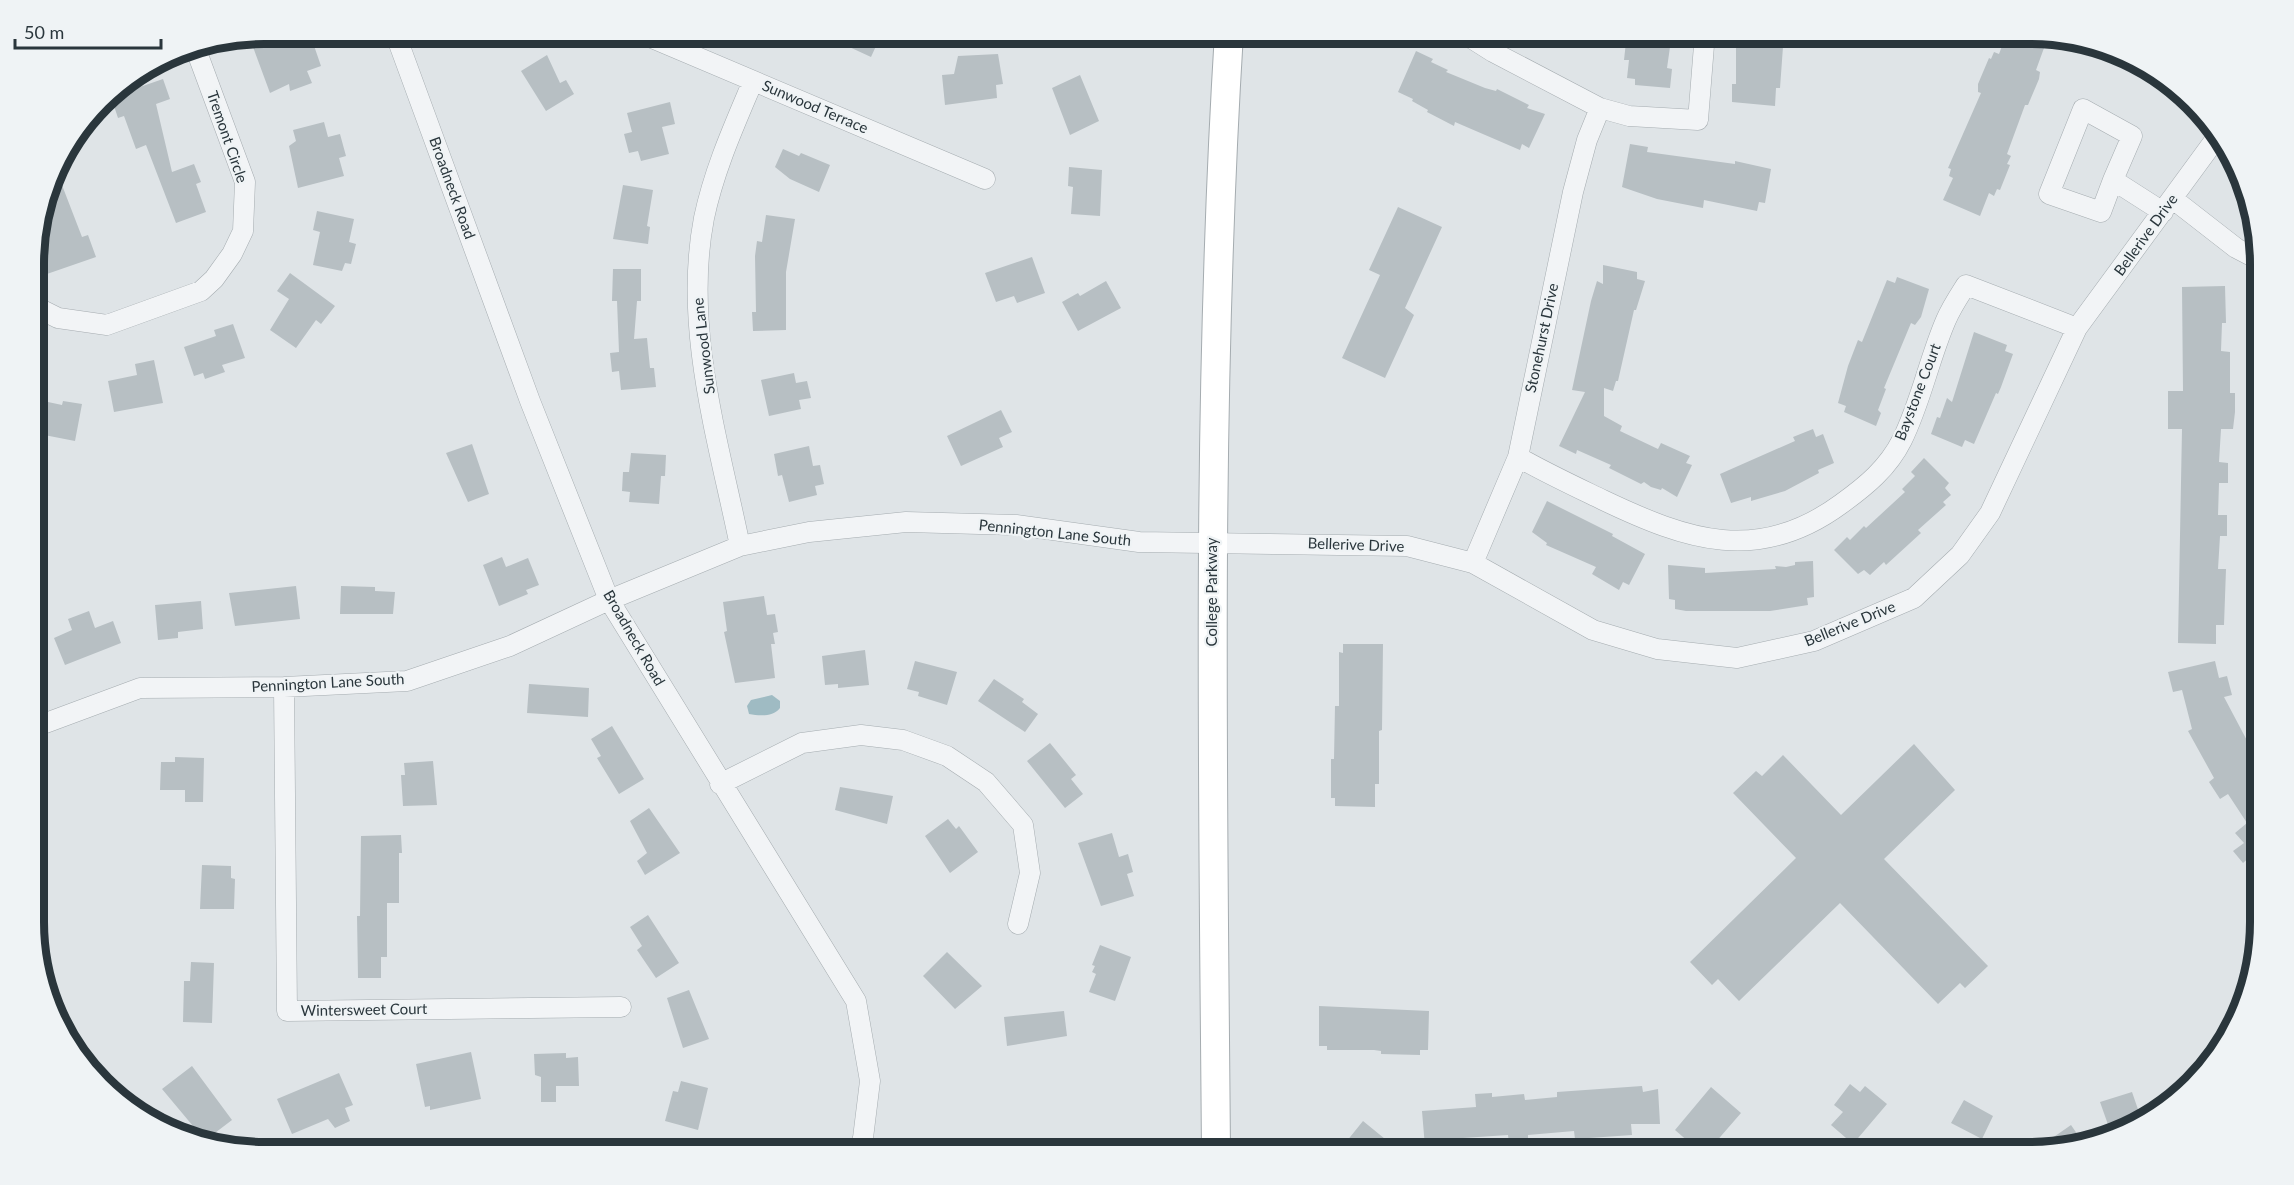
<svg xmlns="http://www.w3.org/2000/svg" width="2294" height="1185" font-family="Lato,sans-serif">
<style>
.water{fill:#9fbbc3}
.building{fill:#b7bfc3}
.lines{fill:none;stroke-linecap:round;stroke-linejoin:round}
.minor-casing{stroke:#a5acb0;stroke-width:21}
.secondary-casing{stroke:#a5acb0;stroke-width:30}
.minor{stroke:#f2f4f6;stroke-width:20}
.secondary{stroke:#fff;stroke-width:28}
.labels{text-anchor:middle;stroke-width:4.5;stroke-linejoin:round;paint-order:stroke}
.street-label{font-size:15px;fill:#2a363c;stroke:#eff3f5}
.rim{fill:none;stroke:#2a363c;stroke-width:8}
</style>
<rect width="100%" height="100%" fill="#dfe4e7"/>
<!-- water -->
<path class="water" d="M772 695 780 701V708C773 717 760 716 749 714L747 706 751 700Z"/>
<!-- building -->
<path class="building" d="M819 33H882L871 57Z
M1627 33H1672L1667 68 1672 69 1670 88 1635 85V79L1627 78 1629 60H1624Z
M1736 33H1784L1780 88H1776L1775 106 1732 102V84H1736Z
M2007 33 2044 48 2036 70 2040 72 2039 79 2028 105H2025L2007 154 2011 156 2007 164 2010 165 2000 190 1997 189 1994 196 1989 193 1980 216 1943 200 1953 178 1949 176 1951 169 1948 168 1981 93 1978 92V84L1989 58 1991 59 1994 52 1999 54Z
M311 37 321 66 307 71 312 83 290 91 289 84 270 93 253 47 274 40 277 47Z
M1416 51 1433 59 1431 62 1448 70 1446 72 1485 88 1496 91 1497 89 1529 105 1527 108 1545 114 1529 148 1522 144 1520 150 1455 122 1454 126 1427 112 1428 110 1412 101 1413 99 1398 92Z
M998 54 1003 84 996 85 997 98 945 105 942 75 954 74 958 56Z
M547 55 560 83 566 80 574 94 546 111 521 71Z
M1080 75 1099 121 1070 135 1052 88Z
M163 79 170 99 156 104 172 172 194 164 201 182 196 184 206 212 176 223 146 145 136 149 124 116 118 118 111 97Z
M670 102 675 124 662 127 669 154 641 161 638 151 629 153 624 134 632 132 627 113Z
M324 122 328 137 340 134 346 156 339 158 344 176 298 188 289 146 296 141 293 130Z
M1630 144 1648 147 1647 152 1735 164V161L1771 169 1765 203 1759 202 1757 211 1704 200 1703 208 1657 199 1622 187Z
M783 149 799 156 801 153 830 165 819 192 790 179 775 167Z
M55 167 82 237 88 235 96 257 44 275 37 254 47 250 39 231 44 229 41 219Z
M1069 167 1102 170 1100 216 1071 214 1073 187 1068 186Z
M623 185 653 190 647 226 650 227 648 244 613 239Z
M1398 207 1442 227 1405 308 1414 315 1385 378 1342 358 1380 275 1369 270Z
M317 211 354 219 349 242 356 244 351 264 345 263 342 271 313 265 320 232 313 230Z
M766 215 795 219 786 272V330L753 331 752 312H756L755 256 757 241 762 242Z
M1032 257 1045 293 1017 303 1014 296 996 302 985 273Z
M1603 265 1637 272V279L1645 281 1636 310H1634L1618 381H1616L1613 391 1604 388V416L1622 426 1620 431 1658 449 1661 443 1690 456 1686 463 1692 465 1677 497 1662 488 1661 490 1651 487 1644 482 1641 484 1609 468 1611 465 1577 450 1576 454 1559 446 1585 392 1572 390 1591 301 1597 281 1603 284Z
M613 269H641V301H637L634 339 647 338 650 368H654L656 387 621 390 619 371 612 372 610 353 619 352 617 301H612Z
M290 273 335 306 321 324 316 320 296 348 270 330 289 299 277 291Z
M1897 277 1929 289 1921 317 1915 325 1911 323 1884 388 1886 389 1878 410 1881 413 1876 426 1844 412 1846 406 1838 403 1848 366 1858 340 1862 342 1887 280 1895 283Z
M1106 281 1121 308 1078 331 1062 302 1078 293 1080 296Z
M2225 286 2226 323H2222L2221 351 2230 352V393H2235V412L2233 429H2221L2219 462 2228 463V483H2219L2218 515H2227V536H2220L2218 569H2226L2224 625H2216V644L2178 643 2182 429H2168V391H2183L2182 287Z
M233 324 245 358 222 365 225 372 205 379 203 373 194 376 184 347 216 336 214 330Z
M1974 332 2007 345 2005 351 2013 354 2001 387 1998 394 1996 393 1974 444 1965 440 1962 447 1931 434 1937 417 1940 418 1947 398 1952 402Z
M154 360 163 403 114 412 108 381 137 375 135 364Z
M794 373 796 383 807 381 811 398 799 400 801 409 769 416 761 380Z
M34 399 62 405 63 401 82 404 75 441 34 433Z
M1001 410 1012 432 999 438 1003 447 961 466 947 436Z
M1813 429 1816 437 1823 434 1834 463 1818 470 1819 473 1785 491 1751 501V497L1731 503 1720 474 1795 441 1793 437Z
M472 444 489 494 468 502 446 453Z
M809 446 813 466 820 465 824 484 815 486 817 495 789 502 782 475 778 476 774 454Z
M631 453 666 455 665 476H661L659 504 629 502 630 492 622 491 623 472H629Z
M1924 458 1949 483 1945 488 1951 495 1943 502 1946 505 1918 530 1921 533 1886 565 1884 562 1870 575 1864 570 1858 574 1834 550 1847 537 1850 540 1864 526 1866 528 1905 492 1902 489 1915 476 1911 472Z
M1547 501 1613 534 1612 536 1645 554 1629 585 1623 582 1619 590 1592 574 1596 567 1546 545 1547 543 1532 532Z
M502 557 506 567 528 558 539 585 526 590 528 594 499 606 483 565Z
M1813 561 1814 597 1807 598 1808 605 1770 611H1686L1675 609V600L1669 599 1668 565 1705 568V573L1776 569 1775 566 1786 567 1795 565V562Z
M296 586 300 619 235 626 229 593Z
M341 586 375 587V591L395 592 393 614H340Z
M764 596 767 615 775 614 778 632 773 633 775 644H771L775 678 735 683 724 632 727 631 723 602Z
M201 601 203 629 178 632V638L158 640 155 605Z
M89 611 95 628 113 621 121 643 65 665 54 638 72 630 68 619Z
M1343 644H1383L1382 730 1379 731V784H1375V807L1335 806V798H1331V759H1334L1335 706H1339V652L1343 653Z
M865 650 869 685 838 688V684L825 685 822 656Z
M915 661 957 672 947 705 918 696 919 692 907 689Z
M2215 661 2219 678 2227 676 2232 695 2224 697 2261 767V864L2253 854 2243 863 2233 851 2244 843 2235 833 2247 823 2228 794 2220 799 2209 782 2214 778 2188 731 2192 729 2182 690 2173 692 2168 672Z
M994 679 1024 699 1022 702 1038 714 1025 732 978 701Z
M529 684 589 688 588 717 527 713Z
M612 726 644 779 619 794 597 758 601 756 591 739Z
M1050 743 1076 775 1071 779 1083 794 1065 808 1027 761Z
M1914 744 1955 790 1884 859 1988 966 1965 988 1960 983 1938 1004 1840 903 1739 1001 1718 979 1712 985 1690 962 1796 858 1733 793 1756 771 1762 776 1783 755 1841 815Z
M175 757 204 758 203 802H185V790H160L161 762H175Z
M433 761 437 805 403 806 401 775H405L404 763Z
M840 787 893 796 887 824 835 810Z
M649 808 680 853 645 875 637 861 647 853 630 821Z
M948 819 956 829 959 826 978 852 950 873 925 836Z
M1112 833 1119 857 1128 854 1133 872 1127 874 1134 896 1101 906 1078 843Z
M401 835 402 853H399V903H387V957H381V978H358L357 916H360L361 836Z
M202 865 231 866V878L235 879 234 909H200Z
M648 915 679 963 656 978 637 950 642 946 630 927Z
M1100 945 1131 957 1115 1001 1089 992 1096 974 1092 972 1095 966 1092 965Z
M947 952 982 986 955 1009 923 976Z
M191 962 214 963 212 1023 183 1022 184 981H190Z
M689 990 709 1039 683 1048 667 998Z
M1319 1006 1429 1011 1428 1050H1420V1055L1381 1054V1051L1374 1050H1327V1046H1319Z
M1064 1011 1067 1036 1007 1046 1004 1017Z
M471 1052 481 1099 430 1110V1106L425 1107 416 1064Z
M566 1053V1058L578 1057 579 1086H556V1102H541V1077L535 1075 534 1054Z
M192 1066 232 1120 207 1139 203 1138 162 1089Z
M339 1073 353 1105 345 1108 350 1121 335 1128 328 1119 292 1134 277 1099Z
M681 1081 708 1088 698 1130 665 1121 673 1091 678 1092Z
M1850 1084 1860 1092 1865 1086 1887 1104 1853 1144 1831 1125 1843 1112 1834 1105Z
M1642 1086 1643 1092 1658 1089 1660 1124H1631L1632 1135 1575 1139 1574 1131 1528 1135V1142L1509 1144 1508 1135 1463 1138 1464 1146 1437 1149 1436 1146 1425 1147 1422 1111 1476 1107 1475 1094 1492 1093V1097L1524 1094 1525 1100 1557 1097V1092Z
M1711 1087 1741 1113 1708 1151 1692 1140 1690 1143 1675 1130Z
M2132 1092 2142 1121 2111 1133 2100 1102Z
M1964 1100 1993 1116 1982 1139 1951 1123Z
M1363 1121 1401 1152H1338Z
M2071 1125 2084 1144 2032 1152Z"/>
<g class="lines">
<!-- minor casing -->
<g class="minor-casing">
<path id="minor" d="M395 33 530 401 609 600 856 1001 870 1081 863 1138 858 1152
M1463 33 1493 52 1600 108 1629 116 1698 120 1705 33
M645 35 985 179
M2113 180 2101 212 2049 194 2083 109 2132 136 2113 180 2163 212
M2173 199 2236 248 2259 260
M34 306 58 318 107 325 201 291 214 279 232 254 243 231 245 182 195 47
M1518 457C1546 473 1574 486 1603 500 1687 540 1758 565 1841 504 1866 486 1888 468 1902 440 1921 402 1929 359 1946 320 1951 308 1959 296 1966 285L2077 328
M740 546C718 439 683 327 704 218 714 170 734 126 753 81
M1473 563 1518 457 1573 192 1587 140 1600 108
M284 687 287 1011 621 1007
M35 727 140 688 284 687 407 681 510 646 609 600 740 546 809 532 906 522 1016 525 1139 542 1407 546 1473 563 1593 630 1657 649 1737 658 1814 641 1914 598 1960 555 1990 513 2077 328 2220 133
M720 784 802 743 861 735 903 740 947 756 986 782 1023 825 1030 873 1018 924"/>
</g>
<!-- secondary casing -->
<g class="secondary-casing">
<path id="secondary" d="M1216 1152C1213 779 1206 406 1229 33"/>
</g>
<!-- minor -->
<use href="#minor" class="minor"/>
<!-- secondary -->
<use href="#secondary" class="secondary"/>
</g>
<g class="labels">
<!-- street labels -->
<g class="street-label">
<text transform="translate(815 107) rotate(23)" y="5">Sunwood Terrace</text>
<text transform="translate(227 137) rotate(71)" y="5">Tremont Circle</text>
<text transform="translate(452 188) rotate(70)" y="5">Broadneck Road</text>
<text transform="translate(2146 235) rotate(-54)" y="5">Bellerive Drive</text>
<text transform="translate(1542 338) rotate(-78)" y="5">Stonehurst Drive</text>
<text transform="translate(704 346) rotate(-97)" y="5">Sunwood Lane</text>
<text transform="translate(1918 392) rotate(-69)" y="5">Baystone Court</text>
<text transform="translate(1055 533) rotate(6)" y="5">Pennington Lane South</text>
<text transform="translate(1356 545) rotate(2)" y="5">Bellerive Drive</text>
<text transform="translate(1212 592) rotate(-90)" y="5">College Parkway</text>
<text transform="translate(1850 624) rotate(-22)" y="5">Bellerive Drive</text>
<text transform="translate(634 638) rotate(60)" y="5">Broadneck Road</text>
<text transform="translate(328 683) rotate(-3)" y="5">Pennington Lane South</text>
<text transform="translate(364 1010) rotate(-1)" y="5">Wintersweet Court</text>
</g>
</g>
<!-- crop -->
<path d="M0 0H2294V1185H0ZM264 44H2030A220 220 0 0 1 2250 264V922A220 220 0 0 1 2030 1142H264A220 220 0 0 1 44 922V264A220 220 0 0 1 264 44Z" fill="#eff3f5" fill-rule="evenodd"/>
<path class="rim" d="M264 44H2030A220 220 0 0 1 2250 264V922A220 220 0 0 1 2030 1142H264A220 220 0 0 1 44 922V264A220 220 0 0 1 264 44Z"/>
<!-- scale -->
<path d="M15 39v9h146v-9" fill="none" stroke="#2a363c" stroke-width="3"/>
<text x="24" y="39" font-size="18" fill="#2a363c" stroke="#eff3f5" stroke-width="4.5" paint-order="stroke">50 m</text>
</svg>
